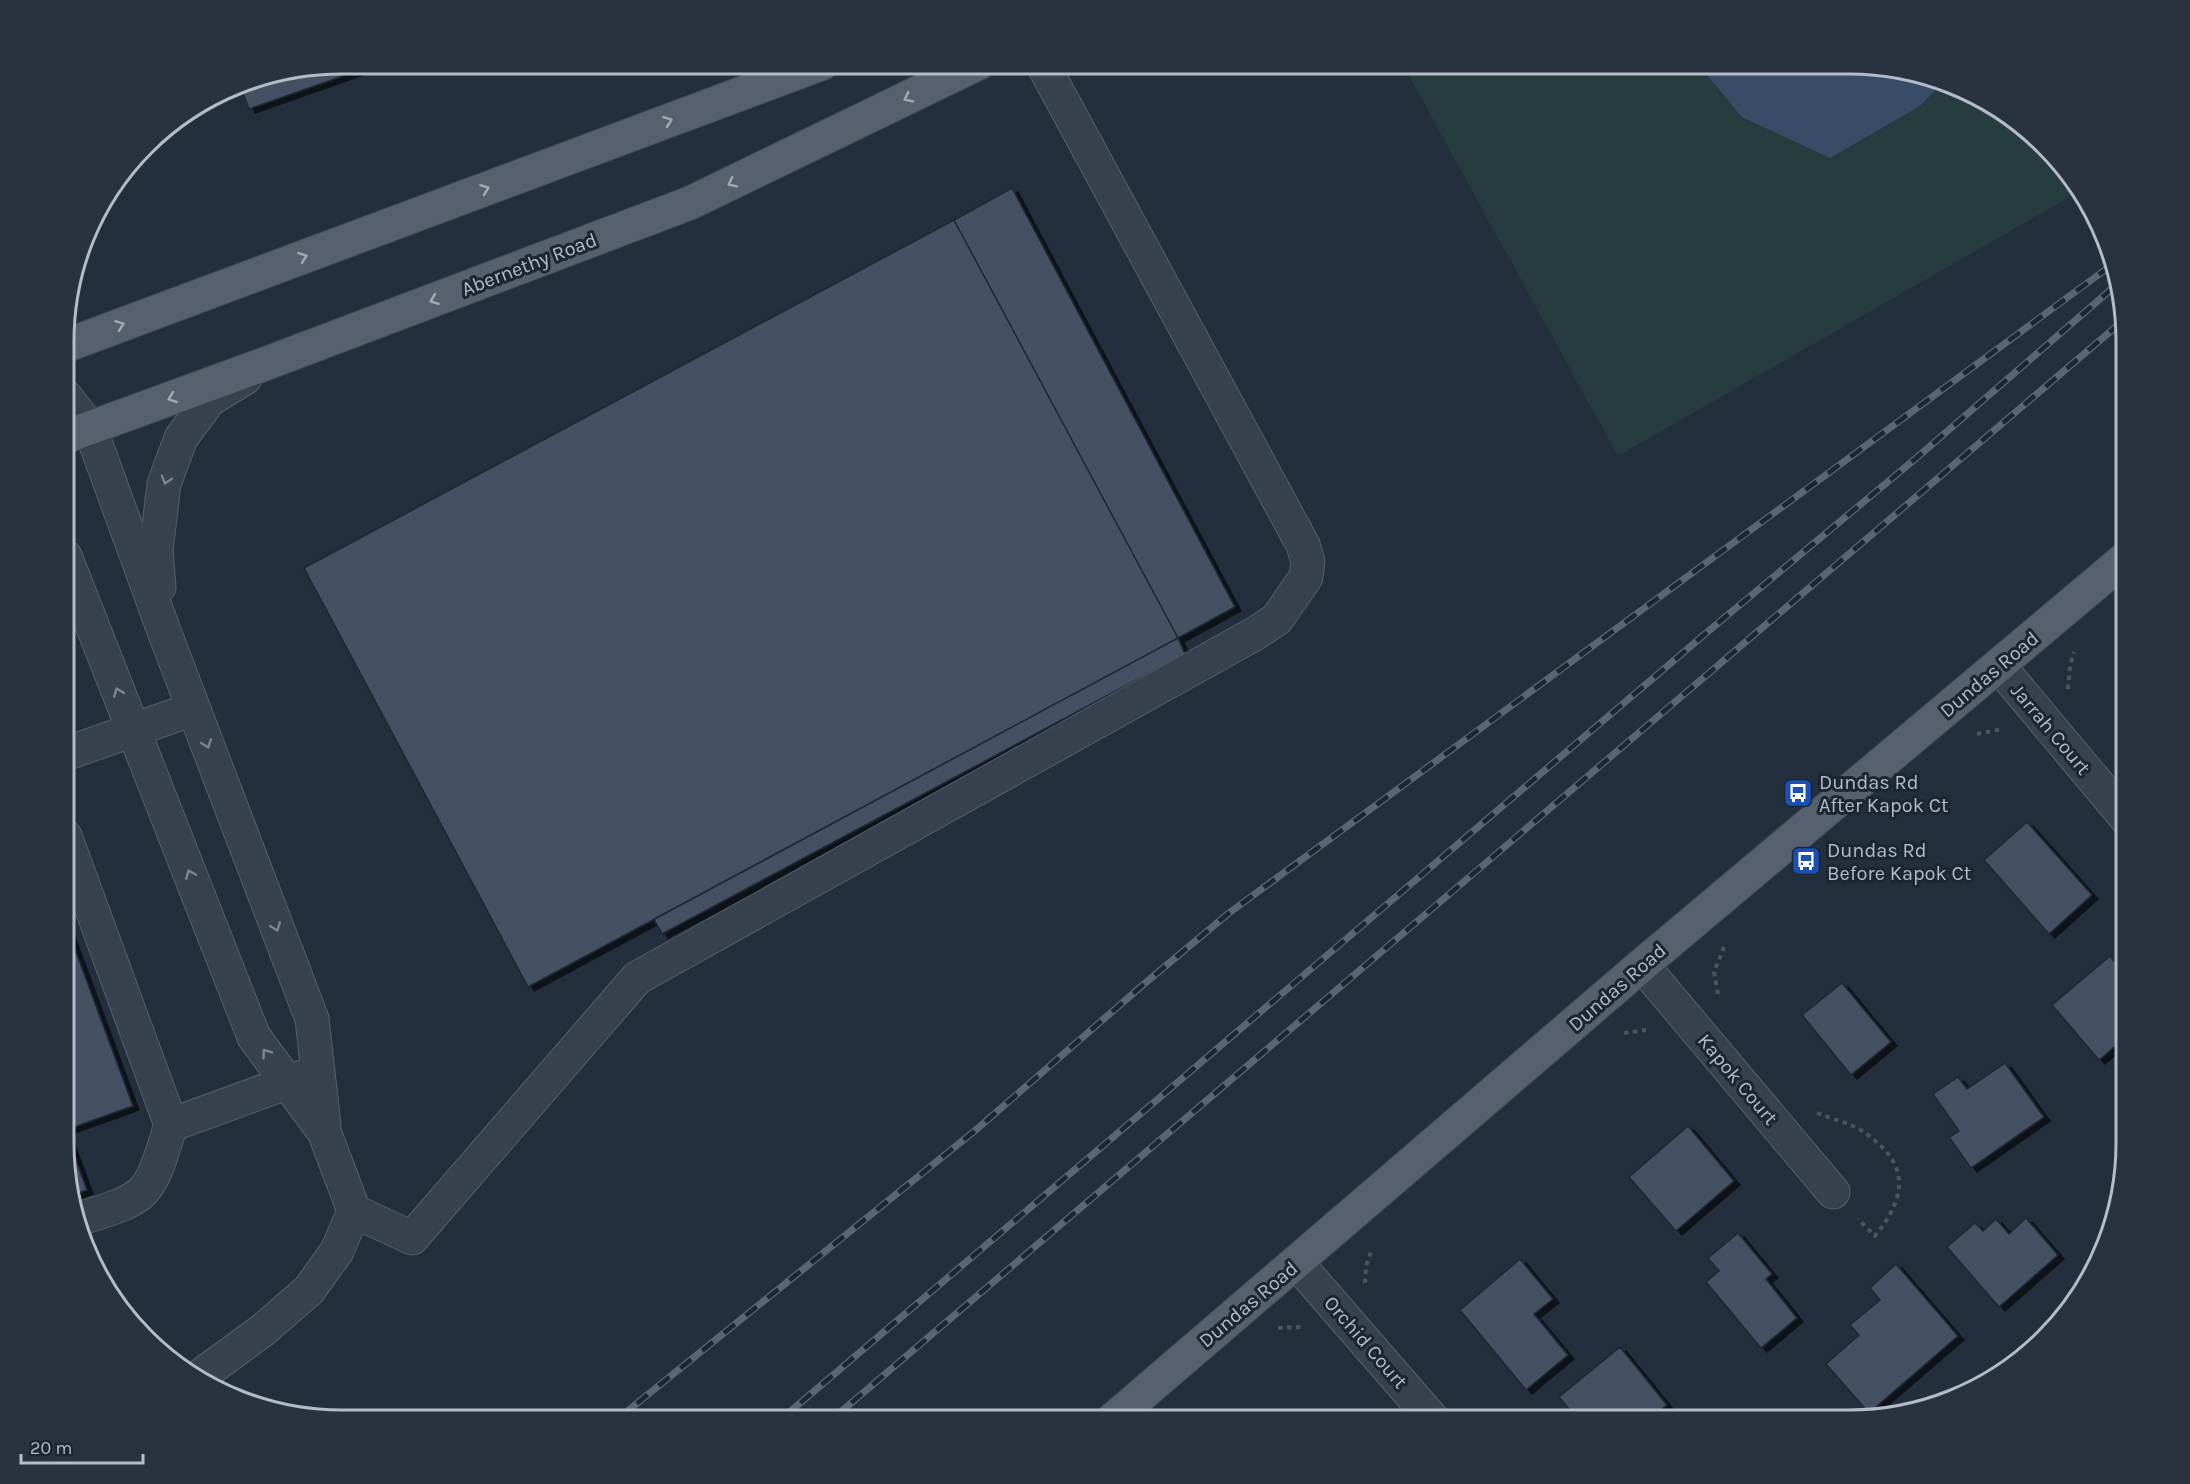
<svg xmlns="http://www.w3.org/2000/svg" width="2190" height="1484" font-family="Karla,sans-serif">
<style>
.green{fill:#263c3f}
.water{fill:#394c67}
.building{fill:#455162;stroke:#1f2835;stroke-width:1.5;filter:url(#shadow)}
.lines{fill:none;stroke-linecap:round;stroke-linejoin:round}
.minor-casing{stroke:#565f6c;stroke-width:35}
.major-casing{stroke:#414a57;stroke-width:35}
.path{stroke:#44595c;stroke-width:4;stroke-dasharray:4.5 4.5;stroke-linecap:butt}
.minor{stroke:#38414e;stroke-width:33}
.major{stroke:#56606e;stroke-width:33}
.rail-casing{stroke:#5a6575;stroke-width:7}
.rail{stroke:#1d2633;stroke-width:4.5;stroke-dasharray:14;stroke-linecap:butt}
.oneway{stroke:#a1aab7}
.oneway2{stroke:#7c8592}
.labels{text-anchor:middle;stroke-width:6;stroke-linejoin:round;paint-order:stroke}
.street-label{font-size:20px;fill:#b4bcc9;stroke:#1d2633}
.poi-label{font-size:20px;fill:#b4bcc9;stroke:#1d2633;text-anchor:start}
.rim{fill:none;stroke:#b4bcc9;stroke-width:3}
</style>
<defs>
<filter id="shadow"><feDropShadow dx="6" dy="4" stdDeviation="0" flood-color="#0009"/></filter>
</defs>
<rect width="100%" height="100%" fill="#242f3e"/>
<!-- green -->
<path class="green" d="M1402 63H1849L1938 78 2004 110 2080 191 1618 456Z"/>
<!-- water -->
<path class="water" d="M1697 63H1849L1938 78 1944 81 1920 106 1830 158 1742 117Z"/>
<!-- building -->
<path class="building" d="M341 63H380L249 109 239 83Z
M1012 188 1235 607 1178 638 954 220Z
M954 220 1178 638 528 987 304 568Z
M1178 638 1185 654 662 934 654 919Z
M2027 822 2092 895 2049 934 1984 860Z
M65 922 133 1106 66 1130 65 1127Z
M2110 956 2126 976V1037L2099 1060 2052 1005Z
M1842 983 1891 1042 1851 1075 1802 1015Z
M2005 1063 2044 1117 1971 1168 1949 1137 1959 1131 1933 1094 1958 1077 1967 1089Z
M1688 1126 1734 1181 1676 1231 1629 1177Z
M65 1130 87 1190 71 1196 65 1179Z
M2026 1218 2058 1255 1999 1307 1947 1247 1975 1223 1983 1231 1996 1219 2009 1234Z
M1738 1233 1772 1274 1766 1279 1797 1318 1761 1348 1706 1282 1719 1271 1708 1258Z
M1520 1259 1553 1299 1534 1314 1568 1355 1526 1390 1460 1310Z
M1896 1264 1958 1336 1869 1413 1826 1364 1859 1335 1850 1325 1880 1300 1870 1288Z
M1620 1347 1667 1405 1647 1421H1579L1559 1397Z"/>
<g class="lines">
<!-- minor casing -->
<g class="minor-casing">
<path id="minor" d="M65 396 90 428 164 631 312 1019 325 1134 354 1211 337 1251 309 1290 263 1330 196 1379
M65 556 254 1037 324 1132
M159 587 156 550 164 484 181 438 209 400 245 378
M1999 666 2126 818
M65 754 193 709
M65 836 171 1125 308 1075
M1642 965 1833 1192
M354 1211 412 1238 637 978 1256 633 1277 619 1306 577 1308 562 1303 545 1042 63
M79 1219C99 1212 123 1207 140 1194 156 1181 164 1145 171 1125
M1297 1263 1434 1421"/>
</g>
<!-- major casing -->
<g class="major-casing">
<path id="major" d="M65 346 823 63
M65 437 270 362 690 203 979 63
M1111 1421 1642 965 2126 558"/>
</g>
<!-- path -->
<path class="path" d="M2068 689 2070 666 2074 652
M1977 734 2002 729
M1718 994 1714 972 1724 947
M1624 1033 1646 1030
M1817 1113C1829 1118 1842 1121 1853 1126 1863 1130 1872 1138 1880 1145 1912 1175 1899 1206 1875 1236L1858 1219
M1365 1283 1366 1266 1372 1249
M1278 1328 1301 1327
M1470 1414 1485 1421"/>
<!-- minor -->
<use href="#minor" class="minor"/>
<!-- major -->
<use href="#major" class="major"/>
<!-- rail casing -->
<g class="rail-casing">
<path id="rail" d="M615 1421 977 1129 1144 984 1229 913 2109 267
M779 1421 1718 623 1914 460 2115 286
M830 1421 2125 319"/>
</g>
<!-- rail -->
<use href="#rail" class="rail"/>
</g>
<!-- one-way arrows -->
<defs><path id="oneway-chevron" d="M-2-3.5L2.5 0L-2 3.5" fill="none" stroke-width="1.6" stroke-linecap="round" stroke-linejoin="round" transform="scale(1.5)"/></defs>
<g class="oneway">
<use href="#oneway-chevron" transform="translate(908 98) rotate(154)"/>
<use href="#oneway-chevron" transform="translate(668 121) rotate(-20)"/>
<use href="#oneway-chevron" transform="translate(732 183) rotate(154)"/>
<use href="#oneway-chevron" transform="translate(485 189) rotate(-20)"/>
<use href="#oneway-chevron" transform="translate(303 257) rotate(-20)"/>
<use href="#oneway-chevron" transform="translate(434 300) rotate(159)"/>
<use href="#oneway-chevron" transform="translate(120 325) rotate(-20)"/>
<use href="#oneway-chevron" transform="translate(172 398) rotate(160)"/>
</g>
<g class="oneway2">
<use href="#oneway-chevron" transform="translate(166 480) rotate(107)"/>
<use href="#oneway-chevron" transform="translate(118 692) rotate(-111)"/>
<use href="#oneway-chevron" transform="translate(207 744) rotate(69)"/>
<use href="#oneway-chevron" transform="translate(190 874) rotate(-112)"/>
<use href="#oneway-chevron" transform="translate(276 927) rotate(69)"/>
<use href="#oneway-chevron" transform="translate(266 1053) rotate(-126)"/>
</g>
<!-- icons -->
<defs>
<g id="bus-square" transform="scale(1.5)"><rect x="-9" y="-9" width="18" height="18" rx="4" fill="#1a4fb4" stroke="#1d2633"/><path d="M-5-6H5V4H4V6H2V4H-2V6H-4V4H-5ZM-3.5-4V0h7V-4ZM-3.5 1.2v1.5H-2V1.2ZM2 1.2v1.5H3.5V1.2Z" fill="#fff"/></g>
</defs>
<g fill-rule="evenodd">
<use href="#bus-square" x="1798" y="793"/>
<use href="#bus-square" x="1806" y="861"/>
</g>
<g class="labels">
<!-- street labels -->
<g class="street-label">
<text transform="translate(529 264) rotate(-21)" y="7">Abernethy Road</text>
<text transform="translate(1989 674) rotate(-40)" y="7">Dundas Road</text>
<text transform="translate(2051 729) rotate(50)" y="7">Jarrah Court</text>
<text transform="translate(1617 987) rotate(-41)" y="7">Dundas Road</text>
<text transform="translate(1738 1079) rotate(50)" y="7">Kapok Court</text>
<text transform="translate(1248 1304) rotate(-40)" y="7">Dundas Road</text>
<text transform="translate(1366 1342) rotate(49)" y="7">Orchid Court</text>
</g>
<!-- poi labels -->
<g class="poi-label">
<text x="1819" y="789">Dundas Rd<tspan x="1819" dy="23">After Kapok Ct</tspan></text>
<text x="1827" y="857">Dundas Rd<tspan x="1827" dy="23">Before Kapok Ct</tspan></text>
</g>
</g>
<!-- crop -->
<path d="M0 0H2190V1484H0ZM341 74H1849A267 267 0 0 1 2116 341V1143A267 267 0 0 1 1849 1410H341A267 267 0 0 1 74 1143V341A267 267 0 0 1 341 74Z" fill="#29323f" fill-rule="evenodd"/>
<path class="rim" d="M341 74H1849A267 267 0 0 1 2116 341V1143A267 267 0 0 1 1849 1410H341A267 267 0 0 1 74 1143V341A267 267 0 0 1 341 74Z"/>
<!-- scale -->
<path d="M21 1454v9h122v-9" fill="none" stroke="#b4bcc9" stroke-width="3"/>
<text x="30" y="1454" font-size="18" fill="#b4bcc9" stroke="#1d2633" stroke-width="4.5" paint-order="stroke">20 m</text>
</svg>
